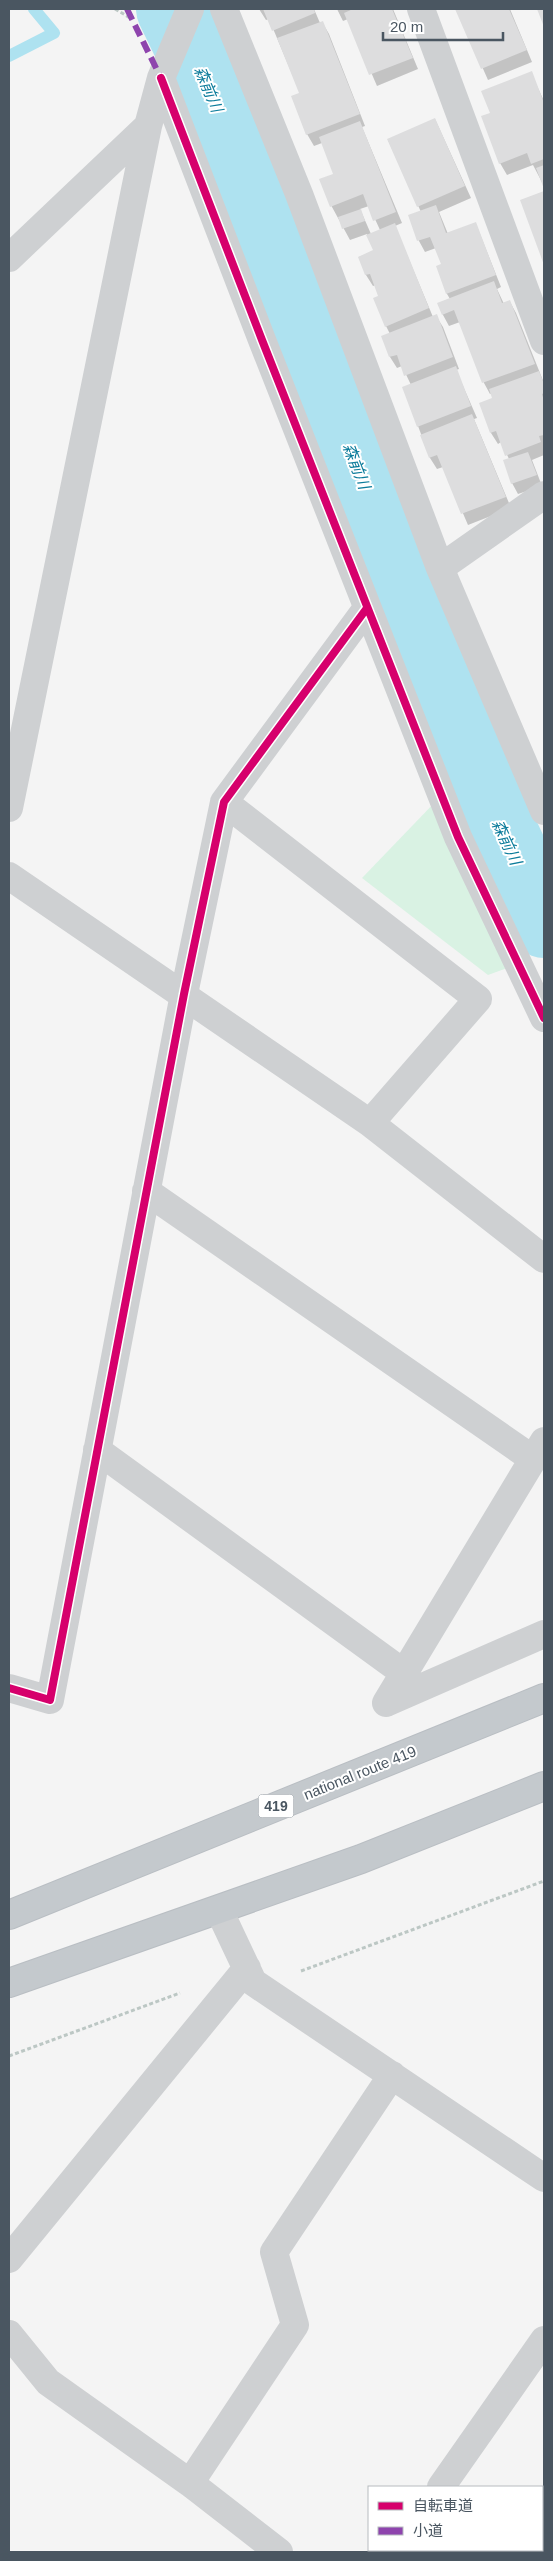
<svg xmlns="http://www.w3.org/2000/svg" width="553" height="2561" font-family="Arial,'Noto Sans JP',sans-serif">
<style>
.green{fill:#d9f2e3}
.shadow{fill:#0003;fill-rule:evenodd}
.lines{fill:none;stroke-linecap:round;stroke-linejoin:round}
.stream{stroke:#aee2f0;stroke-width:12}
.river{stroke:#aee2f0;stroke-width:72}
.building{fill:#ddddde}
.trunk-casing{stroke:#b9bec3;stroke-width:30}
.path{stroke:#bcc7c4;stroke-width:3;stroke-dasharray:4 2.5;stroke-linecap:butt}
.minor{stroke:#ced0d2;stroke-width:28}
.trunk{stroke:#c4c9cd;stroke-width:28}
.quiet{stroke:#8e44ad;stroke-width:6;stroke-dasharray:12 6;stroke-linecap:butt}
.cycleway-casing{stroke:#fff;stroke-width:11}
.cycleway{stroke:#d6006c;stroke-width:8}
.labels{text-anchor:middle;stroke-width:4;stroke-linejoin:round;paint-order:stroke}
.shield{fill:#fff;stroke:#808990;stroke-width:1}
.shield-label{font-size:14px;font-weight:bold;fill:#4a5661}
.street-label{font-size:15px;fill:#4a5661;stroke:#fff}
.water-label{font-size:16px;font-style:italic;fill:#0c7c9b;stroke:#fff}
</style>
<rect width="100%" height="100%" fill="#f4f4f4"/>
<!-- green -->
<path class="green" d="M438 799 513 966 488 975 362 878Z"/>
<!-- shadow -->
<path class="shadow" d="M259 9H314L320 23 322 22 329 34 365 126 362 127 402 223 395 226 433 317 436 316 443 327 459 369 456 370 477 418 474 419 511 508 468 525 443 467 437 469 430 458 418 426 411 385 402 366 397 368 390 357V334L386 326 380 296 376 285 373 286 366 275 359 257 374 251 367 234 350 240 332 207 321 180 335 174 322 143 314 146 307 134 300 93 269 19 266 20ZM369 206 380 230 371 234 360 209Z
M337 9H393L418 69 377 86 348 19 343 21Z
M460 9H510L532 62 488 80 457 10Z
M531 73 544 101V186L533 165 507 175 500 163 492 113Z
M435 119 471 198 439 212 448 234 476 224 501 287 497 289 504 304 510 302 516 313 544 383V455L532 460 542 486 518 494 512 483 509 459 501 442 498 444 491 433 494 399 492 393 490 394 484 383 460 322 449 326 443 315 438 304 450 299 447 294 442 265 436 248 425 252 419 241 409 216 421 212 388 140Z
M544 192V262L522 201Z"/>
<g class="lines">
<!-- stream -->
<path class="stream" d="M9 56 54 33 34 9"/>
<!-- river -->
<path class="river" d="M172 9 204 75 399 578 495 817 544 922"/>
</g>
<!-- building -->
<path class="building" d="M263 9H314L315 13 272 31Z
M353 9H392L413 58 369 75 344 13Z
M455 9H509L527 50 481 69Z
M537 9H544V27Z
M323 21 360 114 306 135 291 96 299 93 277 38Z
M532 71 544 103V159L531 164 527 153 499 164 481 116 490 113 481 91Z
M435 118 465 186 417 207 387 139Z
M360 121 396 212 373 221 363 194 330 207 319 179 333 174 319 137Z
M544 165V189L536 168Z
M544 191V265L520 200Z
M436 205 446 233 476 222 496 275 446 294 436 266 441 264 430 237 417 241 408 215Z
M361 209 365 221 342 229 338 217Z
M395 223 429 308 385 327 373 298 378 296 370 274 365 275 358 257 373 250 366 235Z
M494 281 502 303 510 300 535 364 482 383 454 310 442 315 437 303Z
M437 314 453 357 404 376 397 355 389 357 381 336Z
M456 366 471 406 417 427 402 387Z
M539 371 544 384V393L542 394 544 401V435L539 436 541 442 505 456 496 431 490 433 479 403 492 398 489 389Z
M472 414 506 497 461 514 437 455 429 458 420 435Z
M528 452 537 475 511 484 503 460Z"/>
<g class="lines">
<!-- trunk casing -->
<g class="trunk-casing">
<path id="trunk" d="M9 1915 544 1698
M9 1983 361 1859 544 1786"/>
</g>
<!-- path -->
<path class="path" d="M115 9 132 19
M301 1971 544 1881
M9 2056 180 1993"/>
<!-- minor -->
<path class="minor" d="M224 9 299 194 440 568 544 811
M421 9 544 341
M161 78 262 340 458 837 544 1018
M9 258 148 126
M440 568 544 495
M224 802 478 999 370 1123
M9 808 148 126 161 78 190 9
M9 876 370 1123 544 1259
M146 1191 533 1459
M97 1450 404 1673
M9 1688 50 1700 184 994 224 802 367 608
M386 1703 544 1441
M386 1703 544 1634
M219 1910 253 1982 544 2178
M9 2259 247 1968
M9 2334 48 2382 190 2483
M441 2487 544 2340
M279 2552 190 2483 295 2325 274 2252 392 2075
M396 2552 397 2550"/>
<!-- trunk -->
<use href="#trunk" class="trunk"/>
<!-- quiet -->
<path class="quiet" d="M127 9 161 78"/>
<!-- cycleway casing -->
<g class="cycleway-casing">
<path id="cycleway" d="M161 78 262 340 458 837 544 1018
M9 1688 50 1700 184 994 224 802 367 608"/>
</g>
<!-- cycleway -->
<use href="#cycleway" class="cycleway"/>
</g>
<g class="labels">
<!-- shield labels -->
<rect class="shield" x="258.5" y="1794.5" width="35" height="23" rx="4"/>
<g class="shield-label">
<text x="276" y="1811">419</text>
</g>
<!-- street labels -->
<g class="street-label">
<text transform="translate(360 1773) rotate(-22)" y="5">national route 419</text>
</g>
<!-- water labels -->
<g class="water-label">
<text transform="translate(209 89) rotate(67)" y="6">森前川</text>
<text transform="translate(357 466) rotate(69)" y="6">森前川</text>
<text transform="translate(507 842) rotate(65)" y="6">森前川</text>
</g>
</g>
<!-- border -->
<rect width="553" height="2561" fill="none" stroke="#4a5661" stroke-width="20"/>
<!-- legend -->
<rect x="368" y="2486" width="175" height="65" fill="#ffffff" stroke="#b7bbc0"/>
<rect x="378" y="2502" width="25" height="8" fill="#d6006c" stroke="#b7bbc0"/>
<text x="413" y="2511" font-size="15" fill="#4a5661">自転車道</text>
<rect x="378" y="2527" width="25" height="8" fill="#8e44ad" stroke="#b7bbc0"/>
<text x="413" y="2536" font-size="15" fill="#4a5661">小道</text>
<!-- scale -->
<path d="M383 32v8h120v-8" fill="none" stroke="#4a5661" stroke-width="2.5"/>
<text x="390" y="32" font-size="15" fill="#4a5661" stroke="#ffffff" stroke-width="4" paint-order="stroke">20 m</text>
</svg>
